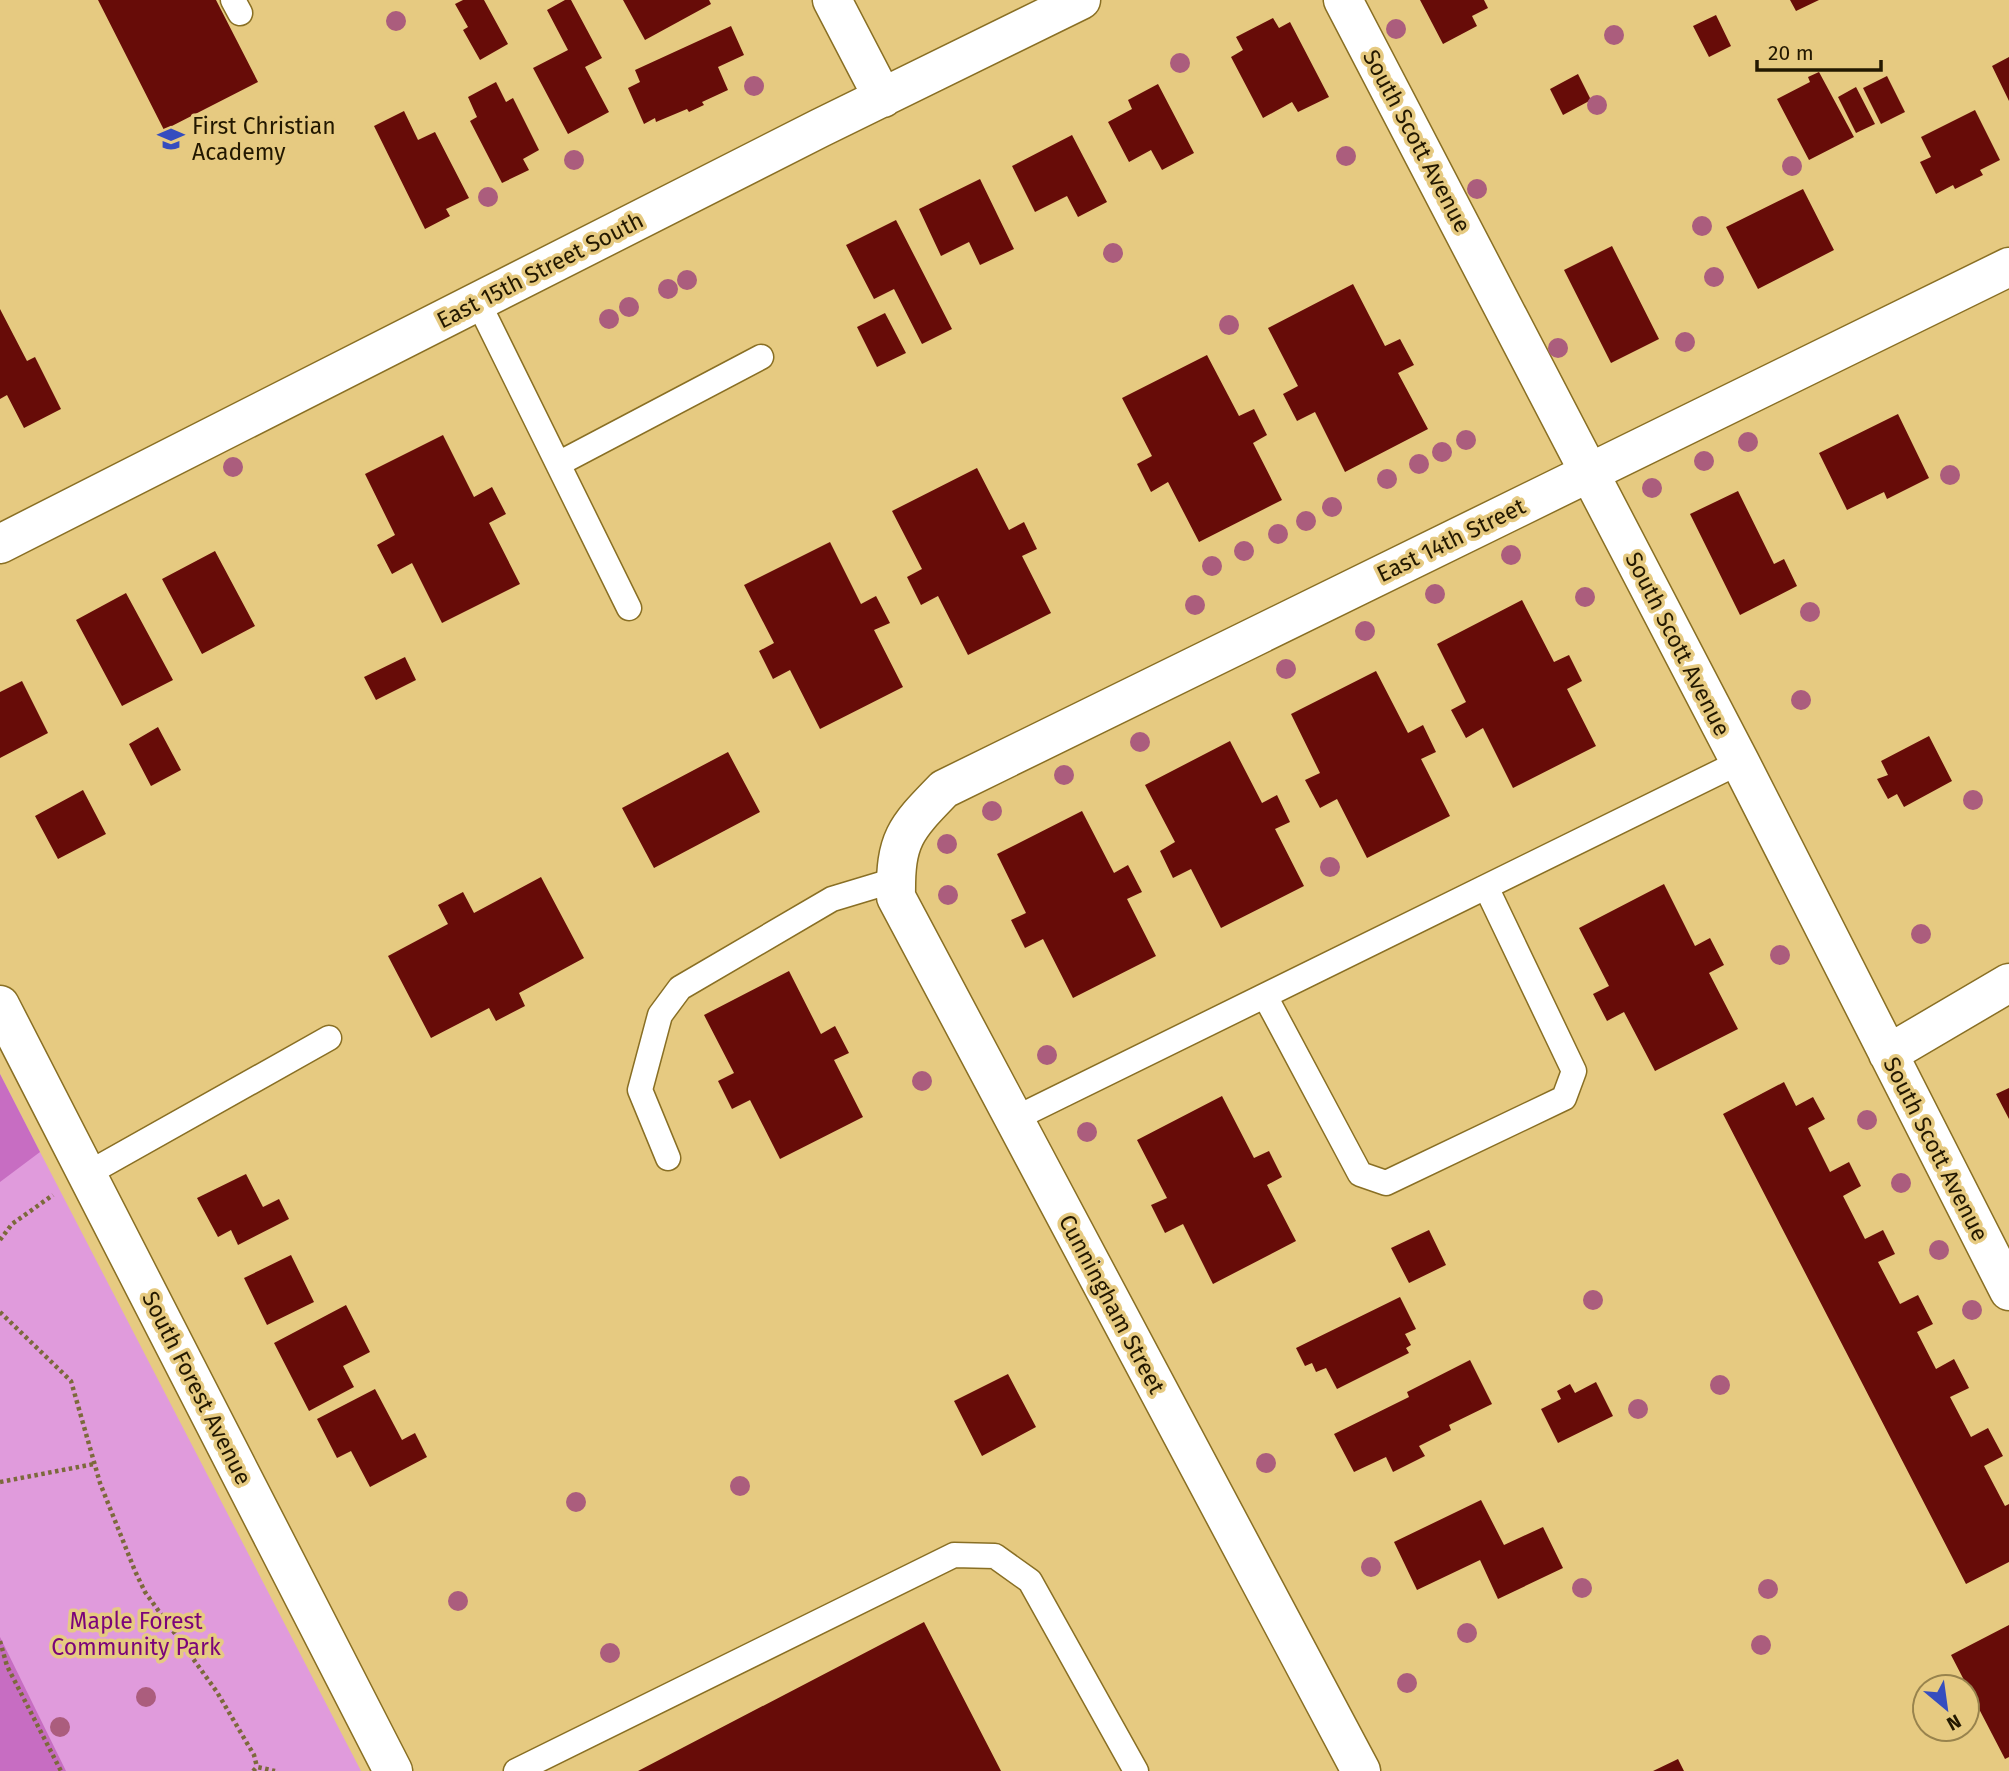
<svg xmlns="http://www.w3.org/2000/svg" width="2009" height="1771" font-family="'Fira Sans',sans-serif">
<style>
.green{fill:#e09bdc}
.forest{fill:#c76dc2}
.building{fill:#670c08}
.lines{fill:none;stroke-linecap:round;stroke-linejoin:round}
.service-casing{stroke:#896f24;stroke-width:27}
.minor-casing{stroke:#896f24;stroke-width:41}
.path{stroke:#7c693b;stroke-width:4.5;stroke-dasharray:3.5 3.5;stroke-linecap:butt}
.service{stroke:#fff;stroke-width:24}
.minor{stroke:#fff;stroke-width:38}
.tree{fill:#ab5d7d}
.labels{text-anchor:middle;stroke-width:7;stroke-linejoin:round;paint-order:stroke}
.poi-label{font-size:23px;fill:#231800;stroke:#e6ca81;text-anchor:start}
.street-label{font-size:23px;fill:#231800;stroke:#e6ca81}
.park-label{font-size:23px;fill:#7b037a;stroke:#e6ca81}
</style>
<rect width="100%" height="100%" fill="#e6ca81"/>
<!-- green -->
<path class="green" d="M0 1074 40 1152 361 1771H0Z"/>
<!-- forest -->
<path class="forest" d="M0 1074 40 1152 0 1182Z
M0 1637 66 1771H0Z"/>
<!-- building -->
<path class="building" d="M98 0H216L258 82 164 130Z
M463 0H484L508 44 480 60 463 30 468 27 455 4Z
M565 0H571L602 58 585 67 609 112 568 134 533 68 568 50 547 10Z
M623 0H709L711 4 645 40Z
M1420 0H1484L1488 8 1472 16 1477 26 1443 44Z
M1790 0H1819L1796 11Z
M1716 15 1731 46 1709 57 1693 26Z
M1273 18 1279 28 1290 22 1329 97 1298 112 1292 102 1263 118 1231 57 1243 50 1236 37Z
M731 26 744 55 718 67 728 90 702 102 704 105 689 112 687 109 656 122 655 118 644 124 628 88 640 82 635 70Z
M2009 57V101L1992 66Z
M1819 72 1854 137 1809 160 1777 99 1810 82 1808 77Z
M1578 74 1591 100 1563 115 1550 89Z
M1887 76 1905 112 1881 124 1863 88Z
M496 82 506 102 513 98 539 150 523 159 529 170 502 183 470 121 477 117 468 97Z
M1158 84 1194 153 1162 170 1151 150 1129 162 1108 122 1132 109 1128 100Z
M1856 87 1875 124 1856 133 1838 97Z
M1975 110 2000 160 1980 170 1983 175 1955 189 1953 185 1936 194 1920 162 1931 157 1921 137Z
M404 111 418 140 435 132 469 198 446 209 450 216 425 229 374 126Z
M1072 135 1107 202 1078 217 1067 196 1035 212 1012 166Z
M980 179 1014 249 980 265 969 242 941 256 919 209Z
M1803 189 1834 250 1758 289 1726 227Z
M896 220 952 329 922 344 894 289 874 299 846 245Z
M1612 246 1659 339 1611 363 1564 270Z
M1353 284 1385 346 1400 339 1414 365 1398 373 1428 429 1345 472 1315 412 1297 421 1283 394 1298 386 1268 328Z
M0 309 27 361 35 357 61 409 24 428 7 395 0 399Z
M885 313 906 353 877 367 857 327Z
M1207 355 1239 416 1254 409 1267 435 1253 443 1282 500 1199 542 1168 482 1151 492 1137 464 1152 456 1122 398Z
M1898 414 1929 478 1887 499 1884 492 1847 510 1819 453Z
M443 435 474 497 492 487 506 514 489 523 520 584 442 623 412 563 392 574 377 545 395 535 365 474Z
M977 468 1009 530 1024 522 1037 549 1022 556 1051 613 968 655 938 596 921 605 907 577 922 569 892 511Z
M1738 491 1774 564 1784 559 1797 586 1740 615 1690 514Z
M830 542 861 604 876 596 890 623 874 630 903 687 820 729 790 670 773 679 759 651 774 643 744 585Z
M215 551 255 626 202 654 162 579Z
M126 593 173 680 122 706 76 620Z
M1522 600 1554 662 1569 655 1582 681 1567 689 1596 746 1513 788 1483 728 1466 738 1451 710 1466 702 1437 644Z
M405 657 416 680 376 700 364 677Z
M1376 671 1408 733 1423 725 1436 752 1421 759 1450 816 1367 858 1337 799 1320 808 1305 780 1320 773 1291 714Z
M22 681 48 733 0 758V692Z
M158 727 181 770 151 786 129 744Z
M1929 736 1952 781 1904 807 1897 794 1888 799 1877 779 1888 775 1881 761Z
M1230 741 1262 803 1277 795 1290 822 1275 829 1304 886 1221 928 1191 869 1173 878 1160 851 1175 842 1145 785Z
M728 752 760 812 654 868 622 808Z
M83 790 106 834 58 859 35 816Z
M1082 811 1114 873 1128 865 1142 892 1127 899 1156 956 1073 998 1043 939 1025 948 1011 920 1026 913 997 854Z
M541 877 584 958 519 993 525 1006 496 1021 489 1008 431 1038 388 956 448 924 438 905 463 892 474 913Z
M1664 884 1695 946 1710 938 1724 965 1709 973 1738 1029 1655 1071 1624 1012 1607 1021 1593 994 1609 986 1579 928Z
M789 971 821 1034 835 1026 849 1053 834 1060 863 1117 780 1159 750 1100 732 1109 718 1081 734 1073 704 1015Z
M1784 1082 1796 1106 1813 1097 1825 1119 1808 1128 1830 1172 1849 1162 1861 1186 1843 1196 1865 1239 1883 1230 1895 1254 1878 1262 1900 1304 1918 1295 1933 1324 1917 1332 1936 1369 1954 1359 1969 1388 1950 1397 1971 1437 1988 1428 2003 1456 1984 1466 2005 1506 2009 1504V1562L1966 1584 1723 1114Z
M2009 1088V1119L1996 1094Z
M1222 1096 1254 1158 1269 1151 1282 1177 1267 1185 1296 1241 1213 1284 1183 1224 1165 1233 1151 1205 1167 1198 1137 1140Z
M246 1174 263 1207 279 1199 289 1219 238 1245 231 1230 218 1237 197 1198Z
M1429 1230 1446 1265 1409 1283 1391 1248Z
M291 1255 314 1302 267 1325 244 1278Z
M1400 1297 1416 1329 1405 1334 1411 1345 1406 1348 1409 1353 1337 1389 1326 1368 1316 1372 1312 1363 1305 1366 1296 1348Z
M346 1305 370 1352 343 1366 354 1387 309 1411 274 1343Z
M1470 1360 1492 1404 1449 1425 1451 1430 1419 1446 1425 1456 1393 1472 1386 1457 1354 1472 1334 1434 1409 1397 1407 1392Z
M1008 1374 1036 1427 982 1456 954 1401Z
M1596 1382 1613 1416 1558 1443 1541 1409 1561 1399 1557 1391 1570 1384 1575 1393Z
M375 1389 402 1440 415 1433 427 1457 370 1487 351 1451 337 1458 317 1419Z
M1481 1500 1504 1545 1543 1527 1563 1568 1498 1599 1480 1560 1417 1590 1394 1542Z
M924 1622 1001 1771H638Z
M2009 1625V1757L2005 1759 1951 1655Z
M1678 1759 1684 1771H1653Z"/>
<g class="lines">
<!-- service casing -->
<g class="service-casing">
<path id="service" d="M233 0 240 13
M478 302 629 608
M558 464 761 357
M1265 996 1360 1174 1386 1183 1564 1098 1574 1071 1486 887
M1014 1119 1740 762
M668 1158 640 1090 660 1015 680 988 832 899 895 880
M87 1174 329 1038
M516 1771 954 1555 995 1556 1030 1581 1136 1771"/>
</g>
<!-- minor casing -->
<g class="minor-casing">
<path id="minor" d="M832 0 883 98
M1343 0 1740 762 2009 1291
M0 544 820 128 1081 0
M0 1005 393 1771
M1888 1054 2009 983
M1361 1771 896 897C895 839 905 829 944 789L2009 267"/>
</g>
<!-- path -->
<path class="path" d="M0 1240 12 1224 53 1195
M0 1312 71 1381 100 1483 135 1571 145 1592 217 1692 254 1755 257 1767
M0 1482 94 1464
M0 1641 7 1666 61 1771
M253 1771 257 1767 275 1771"/>
<!-- service -->
<use href="#service" class="service"/>
<!-- minor -->
<use href="#minor" class="minor"/>
</g>
<!-- trees -->
<g class="tree">
<circle cx="396" cy="21" r="10"/>
<circle cx="1396" cy="29" r="10"/>
<circle cx="1614" cy="35" r="10"/>
<circle cx="1180" cy="63" r="10"/>
<circle cx="754" cy="86" r="10"/>
<circle cx="1597" cy="105" r="10"/>
<circle cx="1346" cy="156" r="10"/>
<circle cx="574" cy="160" r="10"/>
<circle cx="1792" cy="166" r="10"/>
<circle cx="1477" cy="189" r="10"/>
<circle cx="488" cy="197" r="10"/>
<circle cx="1702" cy="226" r="10"/>
<circle cx="1113" cy="253" r="10"/>
<circle cx="1714" cy="277" r="10"/>
<circle cx="687" cy="280" r="10"/>
<circle cx="668" cy="289" r="10"/>
<circle cx="629" cy="307" r="10"/>
<circle cx="609" cy="319" r="10"/>
<circle cx="1229" cy="325" r="10"/>
<circle cx="1685" cy="342" r="10"/>
<circle cx="1558" cy="348" r="10"/>
<circle cx="1466" cy="440" r="10"/>
<circle cx="1748" cy="442" r="10"/>
<circle cx="1442" cy="452" r="10"/>
<circle cx="1704" cy="461" r="10"/>
<circle cx="1419" cy="464" r="10"/>
<circle cx="233" cy="467" r="10"/>
<circle cx="1950" cy="475" r="10"/>
<circle cx="1387" cy="479" r="10"/>
<circle cx="1652" cy="488" r="10"/>
<circle cx="1332" cy="507" r="10"/>
<circle cx="1306" cy="521" r="10"/>
<circle cx="1278" cy="534" r="10"/>
<circle cx="1244" cy="551" r="10"/>
<circle cx="1511" cy="555" r="10"/>
<circle cx="1212" cy="566" r="10"/>
<circle cx="1435" cy="594" r="10"/>
<circle cx="1585" cy="597" r="10"/>
<circle cx="1195" cy="605" r="10"/>
<circle cx="1810" cy="612" r="10"/>
<circle cx="1365" cy="631" r="10"/>
<circle cx="1286" cy="669" r="10"/>
<circle cx="1801" cy="700" r="10"/>
<circle cx="1140" cy="742" r="10"/>
<circle cx="1064" cy="775" r="10"/>
<circle cx="1973" cy="800" r="10"/>
<circle cx="992" cy="811" r="10"/>
<circle cx="947" cy="844" r="10"/>
<circle cx="1330" cy="867" r="10"/>
<circle cx="948" cy="895" r="10"/>
<circle cx="1921" cy="934" r="10"/>
<circle cx="1780" cy="955" r="10"/>
<circle cx="1047" cy="1055" r="10"/>
<circle cx="922" cy="1081" r="10"/>
<circle cx="1867" cy="1120" r="10"/>
<circle cx="1087" cy="1132" r="10"/>
<circle cx="1901" cy="1183" r="10"/>
<circle cx="1939" cy="1250" r="10"/>
<circle cx="1593" cy="1300" r="10"/>
<circle cx="1972" cy="1310" r="10"/>
<circle cx="1720" cy="1385" r="10"/>
<circle cx="1638" cy="1409" r="10"/>
<circle cx="1266" cy="1463" r="10"/>
<circle cx="740" cy="1486" r="10"/>
<circle cx="576" cy="1502" r="10"/>
<circle cx="1371" cy="1567" r="10"/>
<circle cx="1582" cy="1588" r="10"/>
<circle cx="1768" cy="1589" r="10"/>
<circle cx="458" cy="1601" r="10"/>
<circle cx="1467" cy="1633" r="10"/>
<circle cx="1761" cy="1645" r="10"/>
<circle cx="610" cy="1653" r="10"/>
<circle cx="1407" cy="1683" r="10"/>
<circle cx="146" cy="1697" r="10"/>
<circle cx="60" cy="1727" r="10"/>
</g>
<!-- icons -->
<defs>
<g id="school-bare" transform="scale(2.1)"><path d="M0-5L7-2L0 1L-7-2ZM-4 1L0 2.5L4 1V4Q0 6-4 4Z" fill="#354dbf" stroke="#e6ca81" stroke-width="2.5" paint-order="stroke"/></g>
</defs>
<g fill-rule="evenodd">
<use href="#school-bare" x="171" y="139"/>
</g>
<g class="labels">
<!-- poi labels -->
<g class="poi-label">
<text x="192" y="134">First Christian<tspan x="192" dy="26">Academy</tspan></text>
</g>
<!-- street labels -->
<g class="street-label">
<text transform="translate(1417 141) rotate(62)" y="8">South Scott Avenue</text>
<text transform="translate(540 270) rotate(-27)" y="8">East 15th Street South</text>
<text transform="translate(1451 540) rotate(-26)" y="8">East 14th Street</text>
<text transform="translate(1678 644) rotate(63)" y="8">South Scott Avenue</text>
<text transform="translate(1936 1149) rotate(63)" y="8">South Scott Avenue</text>
<text transform="translate(1112 1304) rotate(62)" y="8">Cunningham Street</text>
<text transform="translate(197 1388) rotate(63)" y="8">South Forest Avenue</text>
</g>
<!-- park labels -->
<g class="park-label">
<text x="136" y="1629">Maple Forest<tspan x="136" dy="26">Community Park</tspan></text>
</g>
</g>
<!-- north arrow -->
<g transform="translate(1946 1708) rotate(151)"><circle r="33" fill="#e6ca81" stroke="#98834d" stroke-width="2"/>
<path d="M0-5L12 26L0 18L-12 26Z" fill="#354dbf"/>
<text y="-10" font-size="19" font-weight="bold" text-anchor="middle" fill="#231800">N</text>
</g>
<!-- scale -->
<path d="M1757 60v10h124v-10" fill="none" stroke="#231800" stroke-width="3.5"/>
<text x="1768" y="60" font-size="21" fill="#231800" stroke="#e6ca81" stroke-width="5" paint-order="stroke">20 m</text>
</svg>
